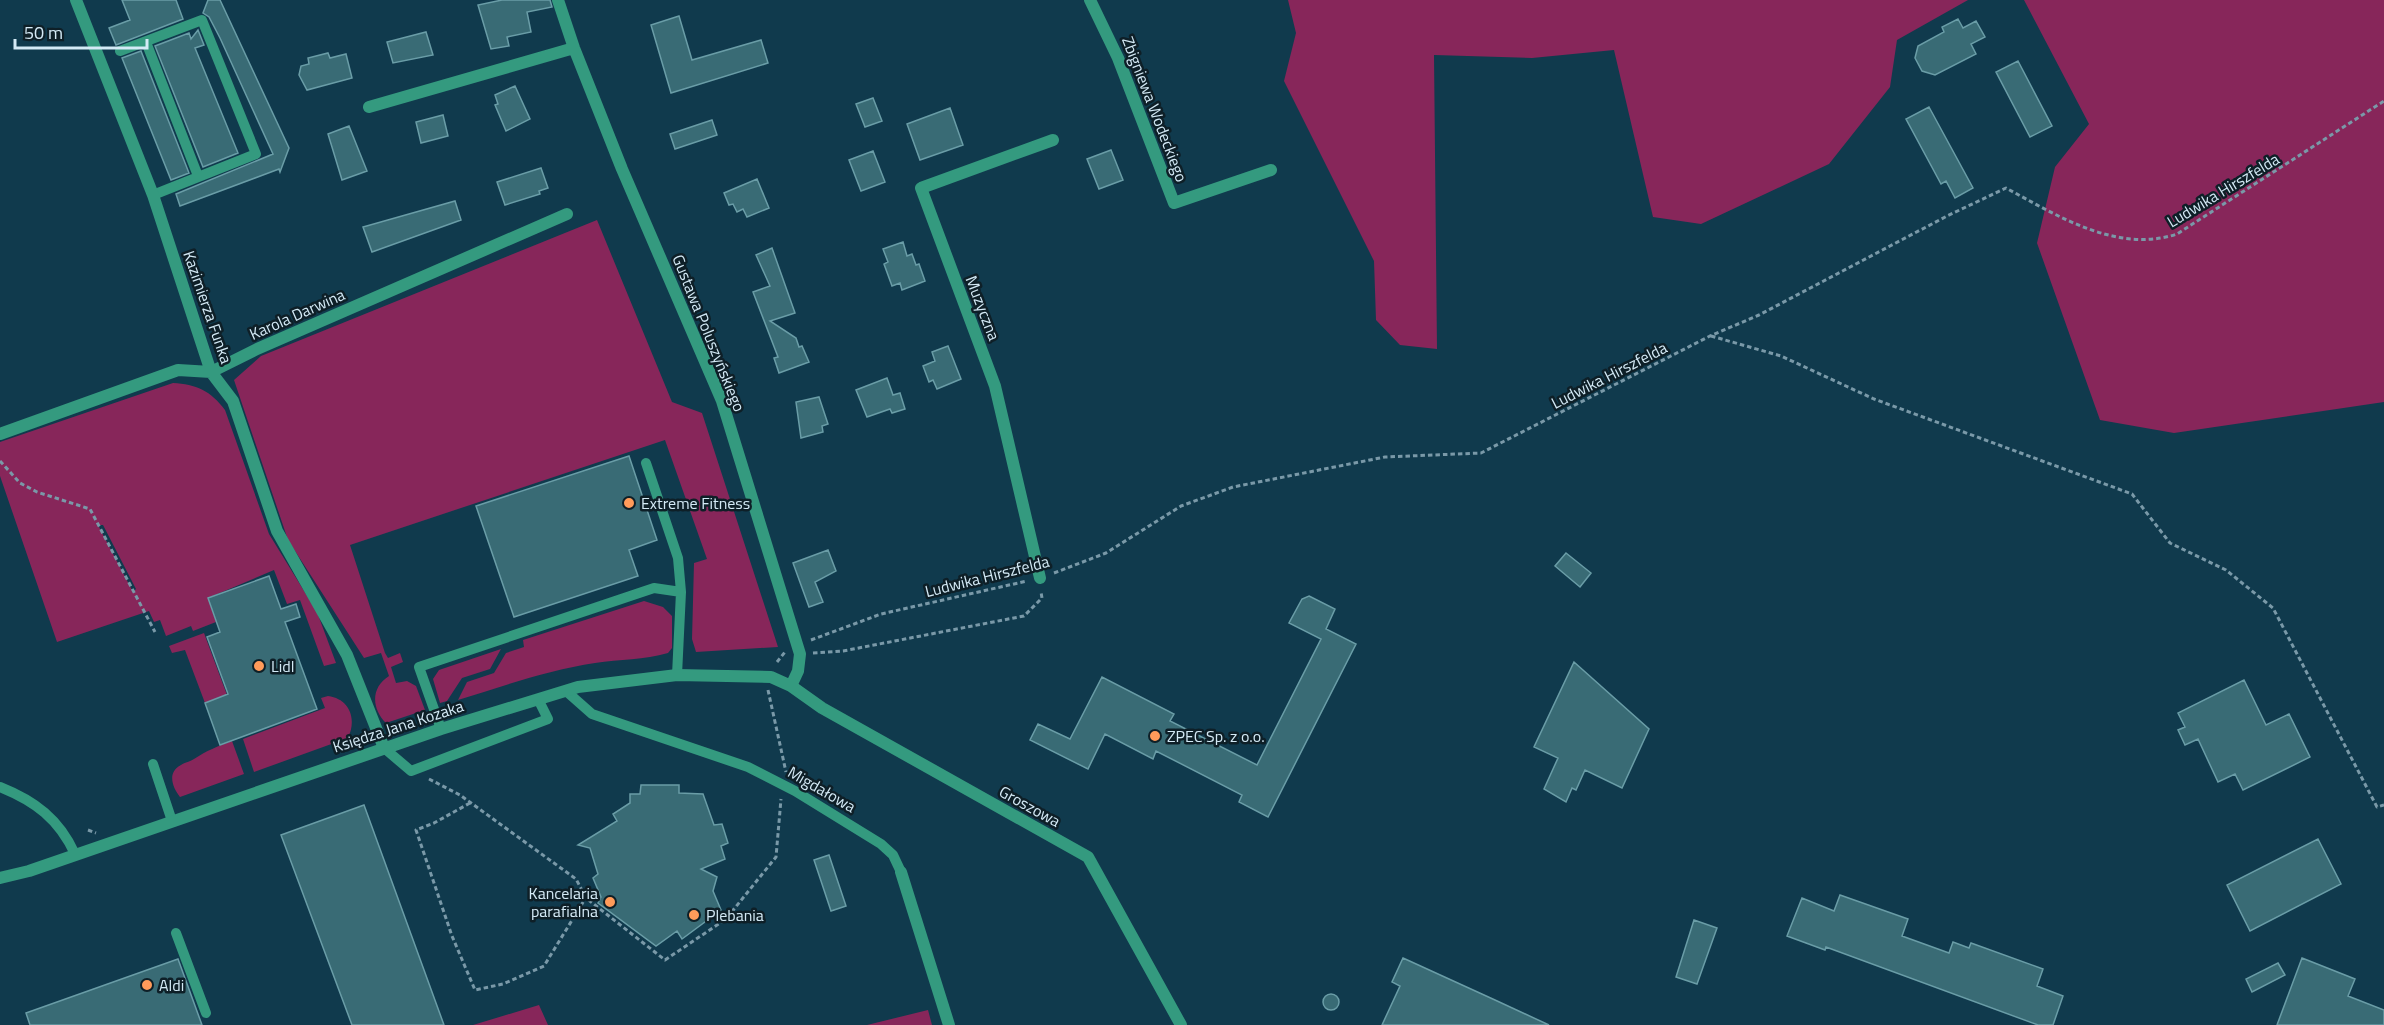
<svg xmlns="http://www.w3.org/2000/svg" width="2384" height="1025" font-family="'Titillium Web',sans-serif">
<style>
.green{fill:#87265a;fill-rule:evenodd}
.building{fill:#396b75;stroke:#6a9da7;stroke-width:1.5}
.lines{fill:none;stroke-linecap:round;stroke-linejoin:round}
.path{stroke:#7a99a8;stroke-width:3;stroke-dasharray:4.5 3;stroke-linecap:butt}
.service{stroke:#349a7f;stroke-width:10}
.minor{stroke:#349a7f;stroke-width:12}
.poi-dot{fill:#ff9b5a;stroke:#0e1f27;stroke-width:2}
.labels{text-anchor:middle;stroke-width:5;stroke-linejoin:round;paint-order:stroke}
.street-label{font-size:16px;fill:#d4eaf6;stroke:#0e1f27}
.poi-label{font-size:16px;fill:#d4eaf6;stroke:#0e1f27;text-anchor:start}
</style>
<rect width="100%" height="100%" fill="#103a4d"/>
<!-- green -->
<path class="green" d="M1288 0H1968L1897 40 1890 87 1829 164 1701 224 1653 217 1614 50 1532 58 1434 55 1437 349 1400 345 1376 320 1374 261 1284 81 1296 33Z
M2024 0H2384V402L2174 433 2100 420 2037 243 2055 167 2089 124Z
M597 220 672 402 702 413 778 647 696 652 692 639 694 563 707 559 665 440 350 545 385 653 388 658 400 653 403 662 391 667 396 683 407 681 416 686 425 710 386 723C372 709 370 688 389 676L381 653 364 658 288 540 234 380 261 356Z
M173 383C196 384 211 391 225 410L269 534 317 612 336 663 324 666 300 600 287 604 274 570 208 598 216 622 193 631 191 626 166 636 160 620 154 622 149 611 57 642 0 476V442ZM98 525H103L136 589 133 592Z
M644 601 663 607 672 616V648L668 653C644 660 620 659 595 663 549 670 503 686 458 700L467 682 494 673 506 653 524 647 523 640Z
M204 633 227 695 205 703 185 650 172 653 169 646Z
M501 649 490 669 462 678 447 701 440 703 433 679 439 670Z
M328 696C350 699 357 719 348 738L254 772 243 739 325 708 321 698Z
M232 741 244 774 180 797C172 787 167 772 181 765 185 762 190 762 194 759 206 751 218 746 232 741Z
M539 1005 548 1025H473Z
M928 1010 932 1025H867Z"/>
<!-- building -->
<path class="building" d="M122 0H176L183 19 116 45 109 28 130 20Z
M208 0H220L289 148 280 172 279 169 180 206 176 194 273 154 220 38 209 17 203 13Z
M502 0H550L552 7 527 12 531 32 507 37 509 46 491 49 478 5Z
M679 16 692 60 761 40 768 63 671 93 651 25Z
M1958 19 1963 28 1976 21 1985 37 1971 44 1976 54 1935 75 1922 71 1915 58 1918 46 1944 32 1942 27Z
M198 30 204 45 195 48 238 153 203 167 155 46 189 33 191 39Z
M426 32 433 55 393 63 387 42Z
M141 51 189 173 171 180 122 58Z
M328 53 330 58 346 54 352 78 307 90 299 75 301 66 309 64 308 58Z
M2018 61 2052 126 2030 137 1996 72Z
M515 86 530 119 506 131 495 105 498 104 495 95Z
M873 98 882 121 865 127 856 104Z
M1929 107 1973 188 1955 198 1946 181 1941 184 1906 119Z
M950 108 963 145 920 160 907 124Z
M443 115 448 136 421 143 416 122Z
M712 120 717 135 675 149 670 134Z
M349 126 367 171 342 180 328 134Z
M1111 150 1123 180 1099 189 1087 159Z
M873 151 885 182 861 191 849 160Z
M541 168 548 188 539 191 540 194 505 205 497 182Z
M757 179 769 208 747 217 743 209 737 212 733 204 729 205 724 193Z
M455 201 461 220 372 252 363 227Z
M903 242 907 256 912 254 916 265 919 264 925 281 902 290 900 283 892 286 884 264 888 262 883 249Z
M772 248 795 313 770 321 796 338 799 347 802 346 809 362 779 373 774 358 778 357 753 292 770 286 756 255Z
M948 346 961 379 937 389 933 380 929 382 923 366 935 361 932 352Z
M887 378 893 395 900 393 905 409 892 413 890 409 867 417 856 390Z
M819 397 828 424 822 426 823 432 801 438 796 402Z
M629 456 657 540 629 550 638 576 514 617 476 506Z
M828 550 836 571 815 582 823 602 809 607 793 563Z
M1566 553 1591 573 1580 587 1555 566Z
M269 576 281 609 296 604 300 617 285 622 317 709 220 745 205 703 228 694 207 637 220 632 208 598Z
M1309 596 1335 609 1326 629 1356 644 1268 817 1239 802 1242 795 1156 751 1153 759 1105 734 1088 769 1030 740 1038 724 1070 739 1102 677 1174 714 1170 721 1257 765 1321 639 1289 623 1302 599Z
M1574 662 1649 729 1622 788 1585 770 1576 790 1572 788 1566 802 1544 789 1558 758 1534 747Z
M2244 680 2266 725 2289 714 2310 757 2243 790 2235 774 2218 782 2198 739 2185 745 2178 730 2185 727 2178 713Z
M641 785H679V793L703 794 714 825 722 824 728 843 721 846 725 859 701 869 717 877 713 891 721 910 682 939 677 931 656 946 598 903 601 897 593 878 598 874 590 848 578 845 617 821 613 814 630 803V794H640Z
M364 805 444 1025H352L281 835Z
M2318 839 2341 884 2250 931 2227 885Z
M829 855 846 906 831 911 814 860Z
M1840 895 1908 919 1902 936 1949 953 1953 942 1969 948 1971 943 2043 969 2037 986 2063 996 2053 1025H2038L1826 947 1825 950 1787 936 1802 898 1834 911Z
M1694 920 1717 928 1697 984 1676 977Z
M1403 958 1495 1000 1549 1025H1382L1400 986 1392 982Z
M2302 958 2355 979 2348 996 2384 1010V1025H2277Z
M178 959 202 1025H30L26 1013Z
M2278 963 2285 975 2252 992 2246 979Z
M1323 1002a8 8 0 1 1 16 0a8 8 0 1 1-16 0Z"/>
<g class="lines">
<!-- path -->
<path class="path" d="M1711 336 1781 356 1874 399 2132 494 2170 543 2226 570 2273 608 2377 807 2384 805
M0 461 20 483 37 492 90 509 155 632
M1054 573 1106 553 1181 506 1233 487 1385 457 1481 453 1710 336 1759 315 1947 216 2006 188C2056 215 2117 254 2177 234L2384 101
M811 640 881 614 1027 581
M813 653 843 651 1024 616 1042 598 1041 592
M777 662 785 652
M768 690 786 772
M429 779 460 795 576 879 586 898 665 960 726 919 776 857 781 799
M470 803 434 823 416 830 452 936 475 990 503 984 544 966 585 899
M88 830 96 833"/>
<!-- service -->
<path class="service" d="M146 42 198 176
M120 51 202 20 256 154 153 195
M646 463 678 558 681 592 677 675
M566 691 592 714 748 767 795 791 881 844 893 855 901 872
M441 729 419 667 654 588 681 592
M384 748 411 771 548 719 538 699
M153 764 172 821
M0 787C35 801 59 819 75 854
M176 933 206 1013"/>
<!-- minor -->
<path class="minor" d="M76 0 153 195 211 372 233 401 277 531 347 655 384 748
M558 0 574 48 622 169 722 401 800 654 798 671 791 686
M1090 0 1118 58 1174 203 1271 170
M369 107 574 48
M0 434 178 370 211 372 257 349 567 214
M1040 578 995 386 921 188 1053 140
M901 872 949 1025
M0 878 29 871 441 729 578 687 677 675 771 677 791 686 822 708 1088 857 1181 1025"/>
</g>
<!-- markers -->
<g class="poi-dot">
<circle cx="629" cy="503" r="6"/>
<circle cx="259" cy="666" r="6"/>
<circle cx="1155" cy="736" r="6"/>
<circle cx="610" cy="902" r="6"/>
<circle cx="694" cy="915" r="6"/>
<circle cx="147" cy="985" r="6"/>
</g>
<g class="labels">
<!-- street labels -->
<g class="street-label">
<text transform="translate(1155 109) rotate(69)" y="6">Zbigniewa Wodeckiego</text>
<text transform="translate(2223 190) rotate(-31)" y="6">Ludwika Hirszfelda</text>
<text transform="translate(208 307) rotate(71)" y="6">Kazimierza Funka</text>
<text transform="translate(983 308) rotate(69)" y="6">Muzyczna</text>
<text transform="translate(297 314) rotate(-24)" y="6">Karola Darwina</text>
<text transform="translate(709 333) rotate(68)" y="6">Gustawa Poluszyńskiego</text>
<text transform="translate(1609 375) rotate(-27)" y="6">Ludwika Hirszfelda</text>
<text transform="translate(987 576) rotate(-14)" y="6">Ludwika Hirszfelda</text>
<text transform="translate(398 726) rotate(-18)" y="6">Księdza Jana Kozaka</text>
<text transform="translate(822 789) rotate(30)" y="6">Migdałowa</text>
<text transform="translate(1030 806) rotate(29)" y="6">Groszowa</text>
</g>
<!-- poi labels -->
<g class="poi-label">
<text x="641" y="509">Extreme Fitness</text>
<text x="271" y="672">Lidl</text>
<text x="1167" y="742">ZPEC Sp. z o.o.</text>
<text x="598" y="899" text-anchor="end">Kancelaria<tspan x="598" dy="18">parafialna</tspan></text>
<text x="706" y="921">Plebania</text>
<text x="159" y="991">Aldi</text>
</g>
</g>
<!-- scale -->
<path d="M15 39v9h132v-9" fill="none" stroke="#d4eaf6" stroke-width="3"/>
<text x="24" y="39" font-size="18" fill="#d4eaf6" stroke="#0e1f27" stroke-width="4.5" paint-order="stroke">50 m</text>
</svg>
